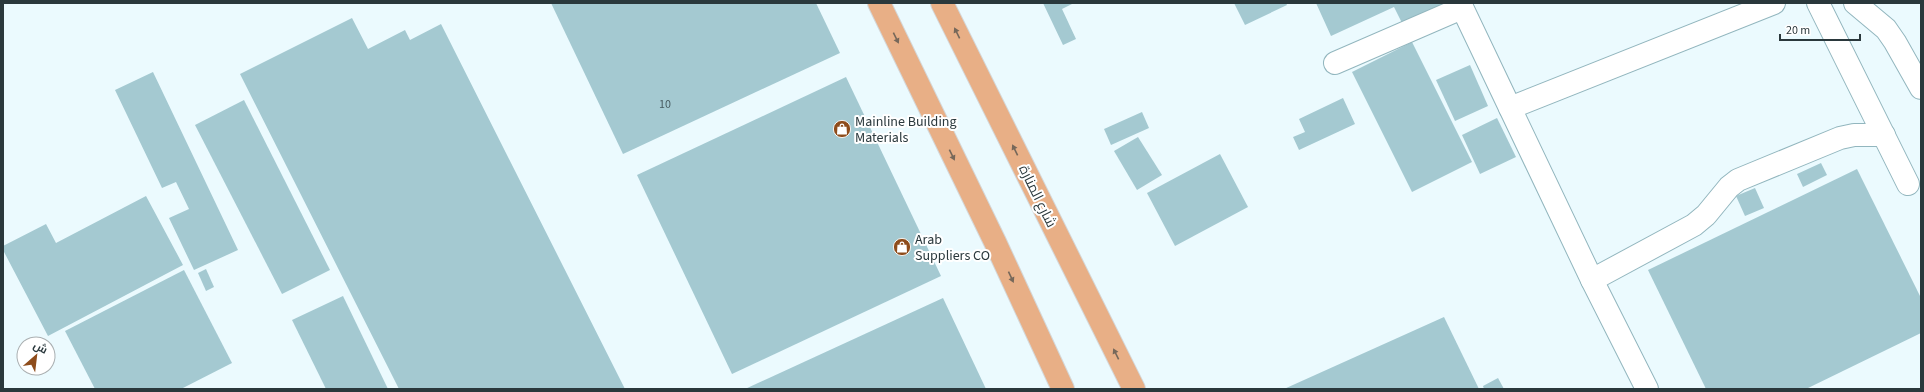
<svg xmlns="http://www.w3.org/2000/svg" width="1924" height="392" font-family="'Source Sans 3',Cairo,sans-serif">
<rect width="100%" height="100%" fill="#ebfafe"/>
<g fill="#a4c9d1">
<path d="M551,3H816L840,53L623,154Z"/>
<path d="M1043,3H1074L1062,9L1076,39L1063,45Z"/>
<path d="M1234,3H1286L1287,5L1245,25Z"/>
<path d="M1316,3H1445L1447,7L1404,27L1394,7L1331,36Z"/>
<path d="M352,18L368,49L405,30L410,40L441,24L625,389H399L240,74Z"/>
<path d="M1412,42L1472,162L1412,192L1352,72Z"/>
<path d="M1470,65L1488,106L1455,121L1436,80Z"/>
<path d="M153,72L238,250L194,270L169,218L189,209L176,182L162,188L115,90Z"/>
<path d="M846,77L941,276L732,374L637,175Z"/>
<path d="M1343,98L1355,124L1299,150L1293,137L1305,132L1299,119Z"/>
<path d="M244,100L330,270L282,294L195,125Z"/>
<path d="M1142,112L1149,128L1111,145L1104,129Z"/>
<path d="M1497,118L1516,157L1480,174L1462,135Z"/>
<path d="M1138,137L1162,175L1137,190L1114,151Z"/>
<path d="M1220,154L1248,207L1175,246L1147,193Z"/>
<path d="M1821,163L1827,175L1803,187L1797,174Z"/>
<path d="M1857,169L1921,298V333L1806,389H1706L1648,270Z"/>
<path d="M1755,188L1764,208L1745,216L1736,196Z"/>
<path d="M146,196L183,265L48,336L3,250V246L46,224L56,243Z"/>
<path d="M206,269L214,287L206,291L198,273Z"/>
<path d="M184,270L232,363L181,389H95L65,331Z"/>
<path d="M343,296L388,389H326L292,320Z"/>
<path d="M943,298L986,389H745Z"/>
<path d="M1444,317L1479,389H1284Z"/>
<path d="M1498,378L1504,389H1484L1483,386Z"/>
</g>
<g fill="none" stroke-linecap="round" stroke-linejoin="round">
<defs>
<g id="minor">
<path d="M1460,3L1592,280L1647,389"/>
<path d="M1818,3L1908,184"/>
<path d="M1855,3L1886,29L1895,42L1921,88"/>
<path d="M1335,63L1462,8"/>
<path d="M1510,108L1774,3"/>
<path d="M1592,280L1694,225L1706,215L1729,187L1738,180L1840,138L1854,135H1884"/>
</g>
<g id="major">
<path d="M879,3L995,242L1063,389"/>
<path d="M942,3L1134,389"/>
</g>
</defs>
<use href="#minor" stroke="#92b6be" stroke-width="24"/>
<use href="#major" stroke="#d4d7d8" stroke-width="24"/>
<use href="#minor" stroke="#fff" stroke-width="22"/>
<use href="#major" stroke="#e8af86" stroke-width="22"/>
</g>
<defs><path id="oneway-solid" d="M-6-.8H1V-3.2L6.5 0L1 3.2V.8H-6Z"/></defs>
<g fill="#76685a">
<use href="#oneway-solid" transform="translate(957 33) rotate(-116)"/>
<use href="#oneway-solid" transform="translate(896 38) rotate(64)"/>
<use href="#oneway-solid" transform="translate(1015 150) rotate(-116)"/>
<use href="#oneway-solid" transform="translate(952 155) rotate(64)"/>
<use href="#oneway-solid" transform="translate(1011 277) rotate(65)"/>
<use href="#oneway-solid" transform="translate(1116 354) rotate(-116)"/>
</g>
<defs>
<symbol id="shop-disc" viewBox="-11 -11 22 22"><circle r="9.5" fill="#8e4c1b" stroke="#fff"/><path d="M-5-2.5h2.3a2.7 3.5 0 0 1 5.4 0H5L5.5 6h-11ZM-1.5-2.5h3a1.5 2.3 0 0 0-3 0Z" fill="#fff"/></symbol>
</defs>
<g fill-rule="evenodd">
<use href="#shop-disc" x="832" y="119" width="20" height="20"/>
<use href="#shop-disc" x="892" y="237" width="20" height="20"/>
</g>
<g text-anchor="middle" stroke-width="4" stroke-linejoin="round" paint-order="stroke">
<g font-size="12" fill="#485c61">
<text x="665" y="108">10</text>
</g>
<g font-size="14" fill="#2a383c" stroke="#fff" text-anchor="start">
<text x="855" y="126">Mainline Building<tspan x="855" dy="16">Materials</tspan></text>
<text x="915" y="244">Arab<tspan x="915" dy="16">Suppliers CO</tspan></text>
</g>
<g font-size="14" fill="#2a383c" stroke="#fff">
<text transform="translate(1038 196) rotate(64)" y="5">شارع المنارة</text>
</g>
</g>
<rect width="1924" height="392" fill="none" stroke="#2a383c" stroke-width="8"/>
<g transform="translate(36 356) rotate(28)"><circle r="19" fill="#ffffff" stroke="#aaafb1"/>
<path d="M0-3L7 15L0 10L-7 15Z" fill="#8e4c1b"/>
<text y="-6" font-size="11" font-weight="bold" text-anchor="middle" fill="#2a383c">ش</text>
</g>
<path d="M1780 34v6h80v-6" fill="none" stroke="#2a383c" stroke-width="2"/>
<text x="1786" y="34" font-size="12" fill="#2a383c" stroke="#ffffff" stroke-width="3" paint-order="stroke">20 m</text>
</svg>
